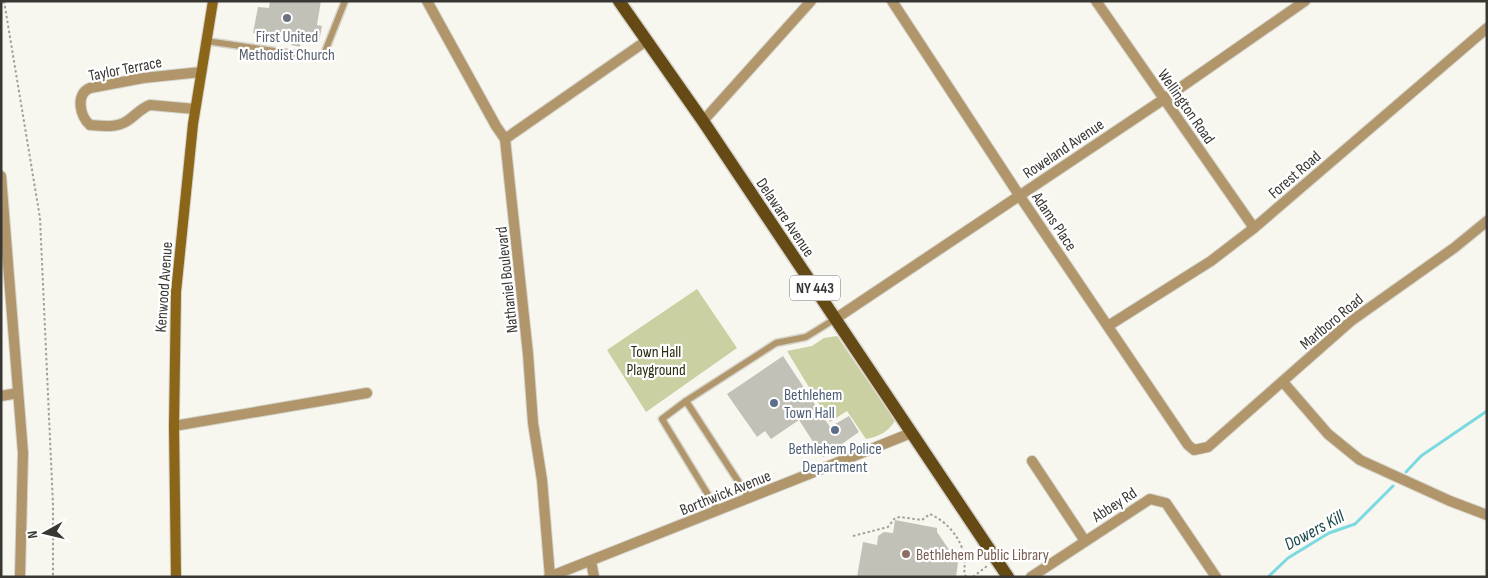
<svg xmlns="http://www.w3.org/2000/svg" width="1488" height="578" font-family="'Sofia Sans Condensed',sans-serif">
<rect width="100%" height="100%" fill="#f8f7ef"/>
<g fill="#cbd0a2">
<path d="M697,289L737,348L646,412L607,350Z"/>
<path d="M837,336L895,421C888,432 878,437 866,439L847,411L830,422L787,351L812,346L824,338Z"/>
</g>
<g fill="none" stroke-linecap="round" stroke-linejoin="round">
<g stroke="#7bdae0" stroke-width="3">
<path d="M1406,472L1421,456L1487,411"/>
<path d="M1268,577L1288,558L1329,533L1355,524L1393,486"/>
</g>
</g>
<g fill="#c2c1b8">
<path d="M270,1H321L317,25L322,26L319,42L314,41V43L300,41V47L291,45L292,39L253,33L258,7L269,8Z"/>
<path d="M783,356L830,427L849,416L859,432L839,446L841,450L823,457L799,420L771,439L765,431L757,437L727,394Z"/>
<path d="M895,520L937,528V532L958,563L956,577H857L863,542L877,545L878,536L884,532L893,533Z"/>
</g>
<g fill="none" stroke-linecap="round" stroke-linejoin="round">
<defs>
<g id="service">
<path d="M206,41L302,55L319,56L324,54L345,1"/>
<path d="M686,401L749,498"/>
<path d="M718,511L662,419L686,401L776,343L806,337L835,319"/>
</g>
<g id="minor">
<path d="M427,1L496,126L505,139L528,354L533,423L542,480L550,577"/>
<path d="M892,1L1019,195L1188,445L1194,450L1208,447L1351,321L1454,248L1487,221"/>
<path d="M1096,1L1254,228"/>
<path d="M195,109L150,105C141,108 135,116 127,121C117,128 102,126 90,125C80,117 75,94 90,88L143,78L201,72"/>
<path d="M703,121L811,1"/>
<path d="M505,139L646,41"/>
<path d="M1,176L23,453L20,577"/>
<path d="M835,319L1164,99L1305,1"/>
<path d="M1108,326L1211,261L1254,228L1487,28"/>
<path d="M1283,382L1328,434L1360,460L1450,501L1487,515"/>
<path d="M1,396L18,393"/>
<path d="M174,426L367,393"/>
<path d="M1032,461L1085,541"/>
<path d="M591,561L594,577"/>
<path d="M549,577L809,474L911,433"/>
<path d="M1031,577L1150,499L1166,503L1216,577"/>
</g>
<path id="secondary" d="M176,577L174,426L176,292L193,124L213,1"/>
<path id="primary" d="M619,1L703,121L1008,577"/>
</defs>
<use href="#service" stroke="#d5d4cd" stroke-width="9"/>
<use href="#minor" stroke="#d5d4cd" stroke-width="12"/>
<use href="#secondary" stroke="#d5d4cd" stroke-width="12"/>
<use href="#primary" stroke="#d5d4cd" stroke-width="15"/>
<g stroke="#a09f99" stroke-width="2" stroke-dasharray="2.5 2.5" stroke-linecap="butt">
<path d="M4,1L40,218L53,505V577"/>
<path d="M853,536L888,527L895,518L900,517L922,520L930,514C948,522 963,540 965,561C965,567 963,571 966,577"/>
<path d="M973,577L987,566"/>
</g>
<use href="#service" stroke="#b0966a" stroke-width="6"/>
<use href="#minor" stroke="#b0966a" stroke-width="10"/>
<use href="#secondary" stroke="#8c6618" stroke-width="10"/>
<use href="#primary" stroke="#654a15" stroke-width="12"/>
</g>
<circle fill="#6b7280" stroke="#fff" stroke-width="2" cx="287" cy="18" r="5"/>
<g fill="#5c6f8a" stroke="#fff" stroke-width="2">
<circle cx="774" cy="403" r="5"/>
<circle cx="835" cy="430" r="5"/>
</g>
<circle fill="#8d6e63" stroke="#fff" stroke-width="2" cx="906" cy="554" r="5"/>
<g text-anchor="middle" stroke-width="4.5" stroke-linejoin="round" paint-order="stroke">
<rect fill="#fff" stroke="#747371" stroke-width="1" x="790" y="275.5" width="50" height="25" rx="4"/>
<g font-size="15" font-weight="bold" fill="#383734">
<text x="815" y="293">NY 443</text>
</g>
<g font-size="16" fill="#5b616d" stroke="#fff">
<text x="287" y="42">First United<tspan x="287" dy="18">Methodist Church</tspan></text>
</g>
<g font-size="16" fill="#383734" stroke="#fff">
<text transform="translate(125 68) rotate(-11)" y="6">Taylor Terrace</text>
<text transform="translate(1187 106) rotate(55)" y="6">Wellington Road</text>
<text transform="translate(1063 148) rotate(-34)" y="6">Roweland Avenue</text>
<text transform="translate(1294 174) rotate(-41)" y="6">Forest Road</text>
<text transform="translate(786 217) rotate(56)" y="6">Delaware Avenue</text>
<text transform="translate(1055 221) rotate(56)" y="6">Adams Place</text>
<text transform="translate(506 280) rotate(-96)" y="6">Nathaniel Boulevard</text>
<text transform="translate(163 287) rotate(-86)" y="6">Kenwood Avenue</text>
<text transform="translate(1331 321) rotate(-40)" y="6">Marlboro Road</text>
<text transform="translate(725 492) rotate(-22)" y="6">Borthwick Avenue</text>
<text transform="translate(1114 504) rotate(-33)" y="6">Abbey Rd</text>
</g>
<g font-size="16" fill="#2a2c0e" stroke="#fff">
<text x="656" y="357">Town Hall<tspan x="656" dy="18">Playground</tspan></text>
</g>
<g font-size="16" fill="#4e5e75" stroke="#fff" text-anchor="start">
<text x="784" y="400">Bethlehem<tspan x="784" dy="18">Town Hall</tspan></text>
<text x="835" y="454" text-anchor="middle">Bethlehem Police<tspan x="835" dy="18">Department</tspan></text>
</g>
<g font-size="16" fill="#785e54" stroke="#fff" text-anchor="start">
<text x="916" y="560">Bethlehem Public Library</text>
</g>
<g font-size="18" font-style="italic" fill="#1c484b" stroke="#fff">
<text transform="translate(1314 530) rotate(-28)" y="6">Dowers Kill</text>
</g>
</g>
<rect width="1488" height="578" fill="none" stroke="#383734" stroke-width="5"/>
<g transform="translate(45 533) rotate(262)" stroke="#ffffff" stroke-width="4" paint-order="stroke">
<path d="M0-4L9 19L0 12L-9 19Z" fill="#383734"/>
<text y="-8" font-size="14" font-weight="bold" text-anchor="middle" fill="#383734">N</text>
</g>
</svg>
